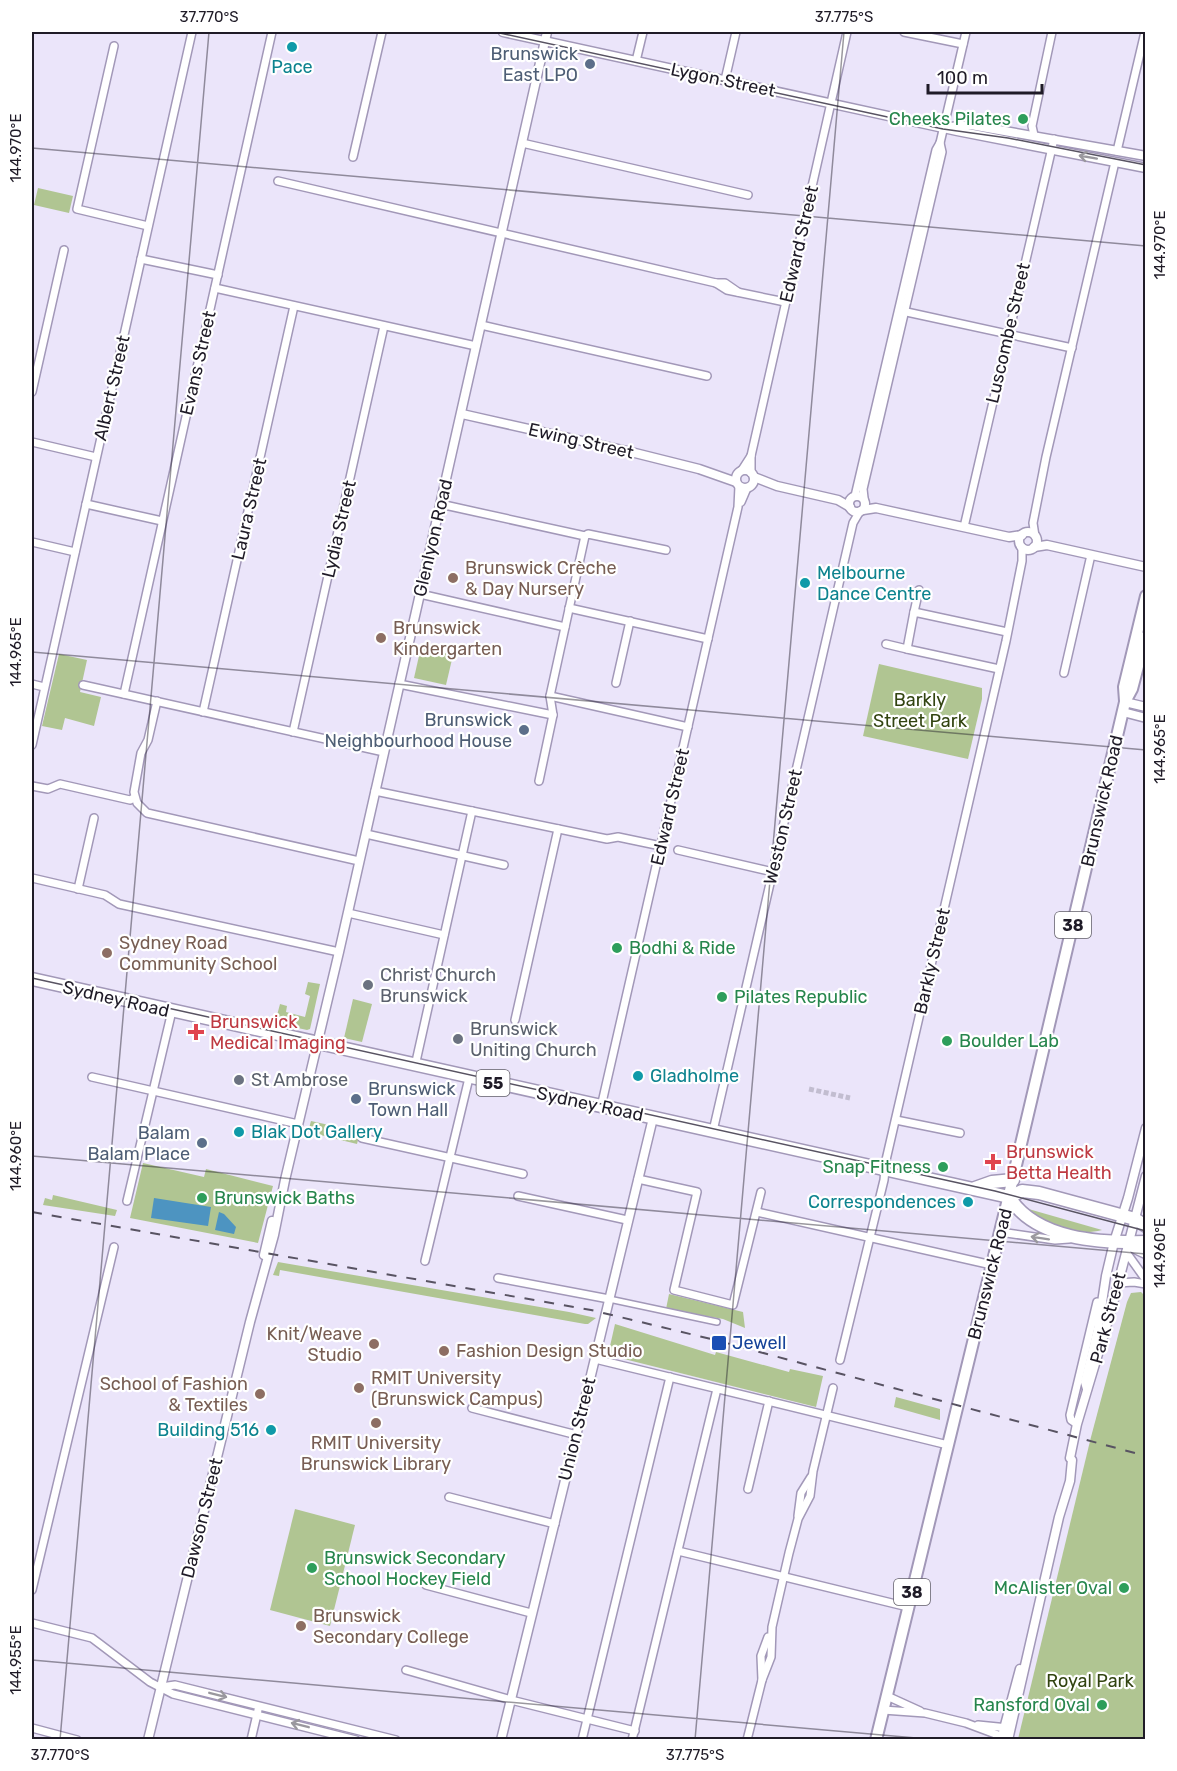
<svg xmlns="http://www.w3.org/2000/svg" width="1177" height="1771" font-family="Rubik,sans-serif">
<rect width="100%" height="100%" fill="#ebe5fa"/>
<g fill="#b0c592">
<path d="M38,188L73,196L69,213L34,205Z"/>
<path d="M421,647L453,655L446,685L414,678Z"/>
<path d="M59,654L87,660L80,692L101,697L94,726L65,718L62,730L42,726Z"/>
<path d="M879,664L982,688V699L968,759L863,736Z"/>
<path d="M308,982L320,984L310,1029L307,1030L275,1023L280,1004L287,1006L286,1012L305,1017L310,996L305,994Z"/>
<path d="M353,999L372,1004L362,1042L344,1038Z"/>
<path d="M311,1121L360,1132L357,1144L308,1132Z"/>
<path d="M143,1163L204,1177L206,1169L273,1186L258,1243L130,1218Z"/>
<path d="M53,1195L117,1210L115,1216L43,1205L45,1198L52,1200Z"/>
<path d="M1025,1208L1102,1230C1075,1237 1047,1225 1025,1208Z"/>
<path d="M278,1262L569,1312L596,1318L588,1324H585L280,1270L279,1276L273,1275Z"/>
<path d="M1141,1292L1146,1297L1145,1739H1018L1091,1437L1127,1302L1131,1293Z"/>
<path d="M669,1294L743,1312L745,1328L723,1319L666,1309Z"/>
<path d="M615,1324L715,1355L716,1352L789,1372L790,1369L823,1376L816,1407L608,1355Z"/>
<path d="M896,1397L940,1409V1420L894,1407Z"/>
<path d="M295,1509L355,1525L330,1626L270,1610Z"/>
</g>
<g fill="#4d94c1">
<path d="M154,1198L211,1207L208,1226L151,1218Z"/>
<path d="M219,1212L224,1214L236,1227L234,1234L215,1230Z"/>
</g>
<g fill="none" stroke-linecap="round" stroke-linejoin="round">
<path stroke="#c2bdd0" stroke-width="5" stroke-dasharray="5 2.5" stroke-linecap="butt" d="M809,1089L850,1098"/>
<defs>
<path id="pedestrian" d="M609,1299L717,1322"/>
<g id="minor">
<path d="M904,32L963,44"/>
<path d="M114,46L77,209L148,226"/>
<path d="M636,61L643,32"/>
<path d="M725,80L736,32"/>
<path d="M1034,135L1032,126L1052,32"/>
<path d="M522,143L748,195"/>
<path d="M1117,151L1145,32"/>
<path d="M353,157L382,32"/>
<path d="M278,181L716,283H725L738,292"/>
<path d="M141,259L218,275"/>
<path d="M716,283L727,290L785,302"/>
<path d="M215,288L476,346"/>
<path d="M902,311L1072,348"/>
<path d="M481,325L707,376"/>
<path d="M32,392L64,250"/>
<path d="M32,442L96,457"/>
<path d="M742,470L751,456"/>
<path d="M751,473V456L847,32"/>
<path d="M855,496L936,150L940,143L966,32"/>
<path d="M864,498L863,489L942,152L940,143"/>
<path d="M741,502L747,488"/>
<path d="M86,504L162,521"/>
<path d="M440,504L585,536L588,534L666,550"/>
<path d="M964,527L1054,139"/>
<path d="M1035,536L1033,523L1046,457L1115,162"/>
<path d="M32,542L75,552"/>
<path d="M420,594L565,627"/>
<path d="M569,608L708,639"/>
<path d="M914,612L919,590"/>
<path d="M886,644L907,649"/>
<path d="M999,669L907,649L914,612L1007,632"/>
<path d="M1064,673L1091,555"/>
<path d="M616,683L630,621"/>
<path d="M32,684L44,687"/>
<path d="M399,684L553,715"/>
<path d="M83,685L384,752"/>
<path d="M124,694L272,32"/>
<path d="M550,696L688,727"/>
<path d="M157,701L148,740L141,753L134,792L137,803L147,813L359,861"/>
<path d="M203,712L294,306"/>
<path d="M293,732L384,326"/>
<path d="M32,745L192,32"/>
<path d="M539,781L553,715L550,696L585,536"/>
<path d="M32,786L48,789L60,784L130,800L134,798"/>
<path d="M375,791L607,839L618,837L661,846"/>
<path d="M366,834L504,865"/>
<path d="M678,850L773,872"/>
<path d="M32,878L105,895L119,904L339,952"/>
<path d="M78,889L94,818"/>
<path d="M348,913L444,935"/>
<path d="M515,1020L558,829"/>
<path d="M415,1066L472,811"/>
<path d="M92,1077L298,1124"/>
<path d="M601,1107L738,507L739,486"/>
<path d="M896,1120L960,1133"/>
<path d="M713,1131L853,523L860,511"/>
<path d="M362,1138L523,1174"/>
<path d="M638,1179L697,1192L674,1290L733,1305L761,1192"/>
<path d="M518,1196L627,1220"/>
<path d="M127,1201L172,1011"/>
<path d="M757,1212L992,1265"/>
<path d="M1000,1232L1055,1240L1069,1239"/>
<path d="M1126,1252L1146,1280"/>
<path d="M425,1261L469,1078"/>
<path d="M498,1278L609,1299"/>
<path d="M1118,1283L1134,1282L1146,1284"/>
<path d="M595,1359L948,1445"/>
<path d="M840,1360L884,1180L886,1160L1006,641L1022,561V547"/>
<path d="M472,1408L577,1435"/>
<path d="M1077,1424L1071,1420L1070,1415L1097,1302L1102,1303"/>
<path d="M748,1489L769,1401"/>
<path d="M449,1497L555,1524"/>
<path d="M798,1516L801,1493L811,1477"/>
<path d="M678,1551L908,1607"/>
<path d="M426,1585L531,1613"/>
<path d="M32,1590L114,1247"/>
<path d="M32,1623L92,1638L150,1682L173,1694L356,1740"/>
<path d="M406,1670L511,1700L635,1731"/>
<path d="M762,1680L771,1657L772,1627L789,1553L798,1519L810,1496L813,1471L833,1388"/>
<path d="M161,1687L175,1685L396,1740"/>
<path d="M887,1696L920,1711"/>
<path d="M883,1710L925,1713L966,1723L1006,1738"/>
<path d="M978,1725L1008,1728"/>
<path d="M32,1728L77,1740"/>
<path d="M251,1740L258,1710"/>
<path d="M582,1740L670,1377"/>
<path d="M632,1740L717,1389"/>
<path d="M747,1740L762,1680L761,1656L768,1637"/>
</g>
<g id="tertiary">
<path d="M503,32L957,131L1146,168"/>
<path d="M950,127L971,125L1146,156"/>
<path d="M462,414L627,451L699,469L736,482"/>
<circle cx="745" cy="479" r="9"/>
<path d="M754,477L777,486L838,500L850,507"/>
<circle cx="857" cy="504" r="8"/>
<path d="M863,510L876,508L1009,537L1022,535"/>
<circle cx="1028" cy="541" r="9"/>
<path d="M1034,547L1047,545L1146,567"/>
<path d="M1125,702L1146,707"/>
<path d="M1123,712L1146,718"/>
<path d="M264,1255L272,1221"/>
<path d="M1087,1389L1085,1382L1098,1329L1106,1276L1114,1242L1128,1198L1146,1128"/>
<path d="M148,1740L250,1322L274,1235L285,1180L339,952L547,32"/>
<path d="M501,1740C552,1532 604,1326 653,1118"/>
<path d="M1001,1740L1020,1669"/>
<path d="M1008,1740L1059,1517L1070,1481L1072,1460L1070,1458L1077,1424L1112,1307L1146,1176"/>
</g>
<g id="primary">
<path d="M1125,701L1124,687L1146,596"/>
<path d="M876,1740L1009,1195L1125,702L1132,689L1146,636"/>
</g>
<g id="trunk">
<path d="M32,979L1009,1197"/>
<path d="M975,1188L992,1182L1013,1180"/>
<path d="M1009,1197C1036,1240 1100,1243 1146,1242"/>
<path d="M1009,1197L1022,1191L1039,1193L1135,1219L1146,1226"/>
<path d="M1129,1244L1146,1252"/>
</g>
</defs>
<use href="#pedestrian" stroke="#a298b8" stroke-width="8"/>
<use href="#minor" stroke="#a298b8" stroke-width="10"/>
<use href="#tertiary" stroke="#a298b8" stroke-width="11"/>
<use href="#primary" stroke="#a298b8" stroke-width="14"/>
<use href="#trunk" stroke="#a298b8" stroke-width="15"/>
<use href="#pedestrian" stroke="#fff" stroke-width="5"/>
<use href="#minor" stroke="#fff" stroke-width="7"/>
<use href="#tertiary" stroke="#fff" stroke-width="8"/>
<use href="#primary" stroke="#fff" stroke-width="10"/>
<use href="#trunk" stroke="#fff" stroke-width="12"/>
<g stroke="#585362" stroke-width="1.5">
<path d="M495,32L943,129L1008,138L1146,165"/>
<path d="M32,978L995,1191L1146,1231"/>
</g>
<path stroke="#585362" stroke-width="2" stroke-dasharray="10 10" stroke-linecap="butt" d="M32,1212L591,1310L715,1340L1146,1456"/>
</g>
<defs><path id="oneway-shaft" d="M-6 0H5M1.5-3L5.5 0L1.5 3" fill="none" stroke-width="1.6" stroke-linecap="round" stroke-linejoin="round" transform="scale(1.5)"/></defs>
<g stroke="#9a989e">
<use href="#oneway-shaft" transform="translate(1088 157) rotate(-170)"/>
<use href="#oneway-shaft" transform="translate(1040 1238) rotate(-171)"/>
<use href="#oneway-shaft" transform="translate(218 1695) rotate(14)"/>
<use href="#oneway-shaft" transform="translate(300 1725) rotate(-166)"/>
</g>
<path fill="none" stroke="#1f1b27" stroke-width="1.5" stroke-opacity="0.45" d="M32,148L1146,246M32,652L1146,750M32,1156L1146,1254M32,1660L939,1740M60,1740L209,32M695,1740L844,32"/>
<g fill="#0f9aa8" stroke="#fff" stroke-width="2">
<circle cx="292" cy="47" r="6"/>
<circle cx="805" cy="583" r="6"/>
<circle cx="638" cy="1076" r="6"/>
<circle cx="239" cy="1132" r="6"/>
<circle cx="968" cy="1202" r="6"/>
<circle cx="271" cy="1430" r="6"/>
</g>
<g fill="#5c6f8a" stroke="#fff" stroke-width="2">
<circle cx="590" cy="64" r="6"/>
<circle cx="524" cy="730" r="6"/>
<circle cx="356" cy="1099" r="6"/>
<circle cx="202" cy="1143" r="6"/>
</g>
<g fill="#2e9e5b" stroke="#fff" stroke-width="2">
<circle cx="1023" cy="119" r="6"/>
<circle cx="617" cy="948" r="6"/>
<circle cx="722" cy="997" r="6"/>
<circle cx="947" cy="1041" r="6"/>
<circle cx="943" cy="1167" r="6"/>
<circle cx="202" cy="1198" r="6"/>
<circle cx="312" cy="1568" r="6"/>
<circle cx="1124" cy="1588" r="6"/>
<circle cx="1102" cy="1705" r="6"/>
</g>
<g fill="#8d6e63" stroke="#fff" stroke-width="2">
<circle cx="453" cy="578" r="6"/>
<circle cx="381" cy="638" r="6"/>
<circle cx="107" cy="953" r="6"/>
<circle cx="374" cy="1344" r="6"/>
<circle cx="444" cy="1351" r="6"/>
<circle cx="359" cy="1388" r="6"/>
<circle cx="260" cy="1394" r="6"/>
<circle cx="376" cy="1423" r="6"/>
<circle cx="301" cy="1626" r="6"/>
</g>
<g fill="#6b7280" stroke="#fff" stroke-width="2">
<circle cx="368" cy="985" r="6"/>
<circle cx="458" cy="1039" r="6"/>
<circle cx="239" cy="1080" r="6"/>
</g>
<g fill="#e0444e" stroke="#fff" stroke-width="2">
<path d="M193 1023h6v6h6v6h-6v6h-6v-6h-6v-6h6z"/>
<path d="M990 1153h6v6h6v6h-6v6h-6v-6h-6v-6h6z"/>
</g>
<rect fill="#1a4fb4" stroke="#fff" stroke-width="2" x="711" y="1335" width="16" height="16" rx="3"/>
<g text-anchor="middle" stroke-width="4.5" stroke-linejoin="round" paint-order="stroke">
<g fill="#fff" stroke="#625f68" stroke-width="1.5">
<rect x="1055" y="912" width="36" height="26" rx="4.5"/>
<rect x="476.5" y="1070" width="33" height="26" rx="4.5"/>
<rect x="894" y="1579" width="36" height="26" rx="4.5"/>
</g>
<g font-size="16" font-weight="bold" fill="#1f1b27">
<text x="1073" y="931">38</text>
<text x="493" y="1089">55</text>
<text x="912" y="1598">38</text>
</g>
<g font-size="18" fill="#4e5e75" stroke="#fff" text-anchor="end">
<text x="578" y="60">Brunswick<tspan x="578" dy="21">East LPO</tspan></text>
<text x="512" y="726">Brunswick<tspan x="512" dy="21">Neighbourhood House</tspan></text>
<text x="368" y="1095" text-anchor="start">Brunswick<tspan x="368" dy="21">Town Hall</tspan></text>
<text x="190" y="1139">Balam<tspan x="190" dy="21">Balam Place</tspan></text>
</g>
<g font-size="18" fill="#0d838f" stroke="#fff" text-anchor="start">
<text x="292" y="73" text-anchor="middle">Pace</text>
<text x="817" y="579">Melbourne<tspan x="817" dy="21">Dance Centre</tspan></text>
<text x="650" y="1082">Gladholme</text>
<text x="251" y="1138">Blak Dot Gallery</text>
<text x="956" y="1208" text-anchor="end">Correspondences</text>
<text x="259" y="1436" text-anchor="end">Building 516</text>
</g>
<g font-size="18" fill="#1f1b27" stroke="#fff">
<text transform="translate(723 80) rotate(12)" y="6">Lygon Street</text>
<text transform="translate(799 244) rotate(-77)" y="6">Edward Street</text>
<text transform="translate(1008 333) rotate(-77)" y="6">Luscombe Street</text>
<text transform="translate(198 363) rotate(-77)" y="6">Evans Street</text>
<text transform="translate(112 388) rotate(-77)" y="6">Albert Street</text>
<text transform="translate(581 441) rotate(13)" y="6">Ewing Street</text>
<text transform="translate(249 509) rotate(-77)" y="6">Laura Street</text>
<text transform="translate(339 529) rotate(-77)" y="6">Lydia Street</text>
<text transform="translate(433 538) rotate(-77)" y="6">Glenlyon Road</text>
<text transform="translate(1102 801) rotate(-77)" y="6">Brunswick Road</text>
<text transform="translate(670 807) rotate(-77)" y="6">Edward Street</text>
<text transform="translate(783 827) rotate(-77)" y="6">Weston Street</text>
<text transform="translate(932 961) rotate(-77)" y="6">Barkly Street</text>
<text transform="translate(116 999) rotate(13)" y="6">Sydney Road</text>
<text transform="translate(590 1104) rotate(12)" y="6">Sydney Road</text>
<text transform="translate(990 1274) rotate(-76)" y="6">Brunswick Road</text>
<text transform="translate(1108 1318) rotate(-75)" y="6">Park Street</text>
<text transform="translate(577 1429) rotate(-76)" y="6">Union Street</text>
<text transform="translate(202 1518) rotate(-76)" y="6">Dawson Street</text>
</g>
<g font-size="18" fill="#27864d" stroke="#fff" text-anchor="start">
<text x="1011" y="125" text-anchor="end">Cheeks Pilates</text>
<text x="629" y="954">Bodhi &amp; Ride</text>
<text x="734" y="1003">Pilates Republic</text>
<text x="959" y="1047">Boulder Lab</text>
<text x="931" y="1173" text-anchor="end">Snap Fitness</text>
<text x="214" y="1204">Brunswick Baths</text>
<text x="324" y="1564">Brunswick Secondary<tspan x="324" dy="21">School Hockey Field</tspan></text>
<text x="1112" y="1594" text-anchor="end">McAlister Oval</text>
<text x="1090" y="1711" text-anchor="end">Ransford Oval</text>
</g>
<g font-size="18" fill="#785e54" stroke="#fff" text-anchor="start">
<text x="465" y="574">Brunswick Crèche<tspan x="465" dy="21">&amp; Day Nursery</tspan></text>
<text x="393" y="634">Brunswick<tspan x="393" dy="21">Kindergarten</tspan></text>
<text x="119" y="949">Sydney Road<tspan x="119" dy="21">Community School</tspan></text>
<text x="362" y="1340" text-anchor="end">Knit/Weave<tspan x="362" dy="21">Studio</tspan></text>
<text x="456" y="1357">Fashion Design Studio</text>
<text x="371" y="1384">RMIT University<tspan x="371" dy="21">(Brunswick Campus)</tspan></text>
<text x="248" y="1390" text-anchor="end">School of Fashion<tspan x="248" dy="21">&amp; Textiles</tspan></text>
<text x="376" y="1449" text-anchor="middle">RMIT University<tspan x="376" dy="21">Brunswick Library</tspan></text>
<text x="313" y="1622">Brunswick<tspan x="313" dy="21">Secondary College</tspan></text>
</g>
<g font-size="18" fill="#324411" stroke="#fff">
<text x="920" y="706">Barkly<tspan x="920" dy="21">Street Park</tspan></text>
<text x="1090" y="1687">Royal Park</text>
</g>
<g font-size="18" fill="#5b616d" stroke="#fff" text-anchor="start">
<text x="380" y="981">Christ Church<tspan x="380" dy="21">Brunswick</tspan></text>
<text x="470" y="1035">Brunswick<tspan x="470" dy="21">Uniting Church</tspan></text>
<text x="251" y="1086">St Ambrose</text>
</g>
<g font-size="18" fill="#be3a42" stroke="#fff" text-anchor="start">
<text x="210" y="1028">Brunswick<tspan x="210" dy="21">Medical Imaging</tspan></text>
<text x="1006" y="1158">Brunswick<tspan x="1006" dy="21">Betta Health</tspan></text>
</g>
<g font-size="18" fill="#164399" stroke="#fff" text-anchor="start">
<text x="732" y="1349">Jewell</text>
</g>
</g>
<rect width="1177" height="1771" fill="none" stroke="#ffffff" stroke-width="66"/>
<path d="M928 84v9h114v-9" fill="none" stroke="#1f1b27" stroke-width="3"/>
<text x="937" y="84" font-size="18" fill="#1f1b27" stroke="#ffffff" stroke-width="4.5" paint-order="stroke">100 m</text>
<rect x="33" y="33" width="1111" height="1705" fill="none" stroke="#1f1b27" stroke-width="2"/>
<g font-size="15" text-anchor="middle" fill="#1f1b27">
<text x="209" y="22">37.770°S</text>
<text x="844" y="22">37.775°S</text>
<text transform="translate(16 148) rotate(-90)" y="5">144.970°E</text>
<text transform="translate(1160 245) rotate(-90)" y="5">144.970°E</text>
<text transform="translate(16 652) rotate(-90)" y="5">144.965°E</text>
<text transform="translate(1160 749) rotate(-90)" y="5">144.965°E</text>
<text transform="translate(16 1156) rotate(-90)" y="5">144.960°E</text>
<text transform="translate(1160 1253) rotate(-90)" y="5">144.960°E</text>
<text transform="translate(16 1660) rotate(-90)" y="5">144.955°E</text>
<text x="60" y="1760">37.770°S</text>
<text x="695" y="1760">37.775°S</text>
</g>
</svg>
